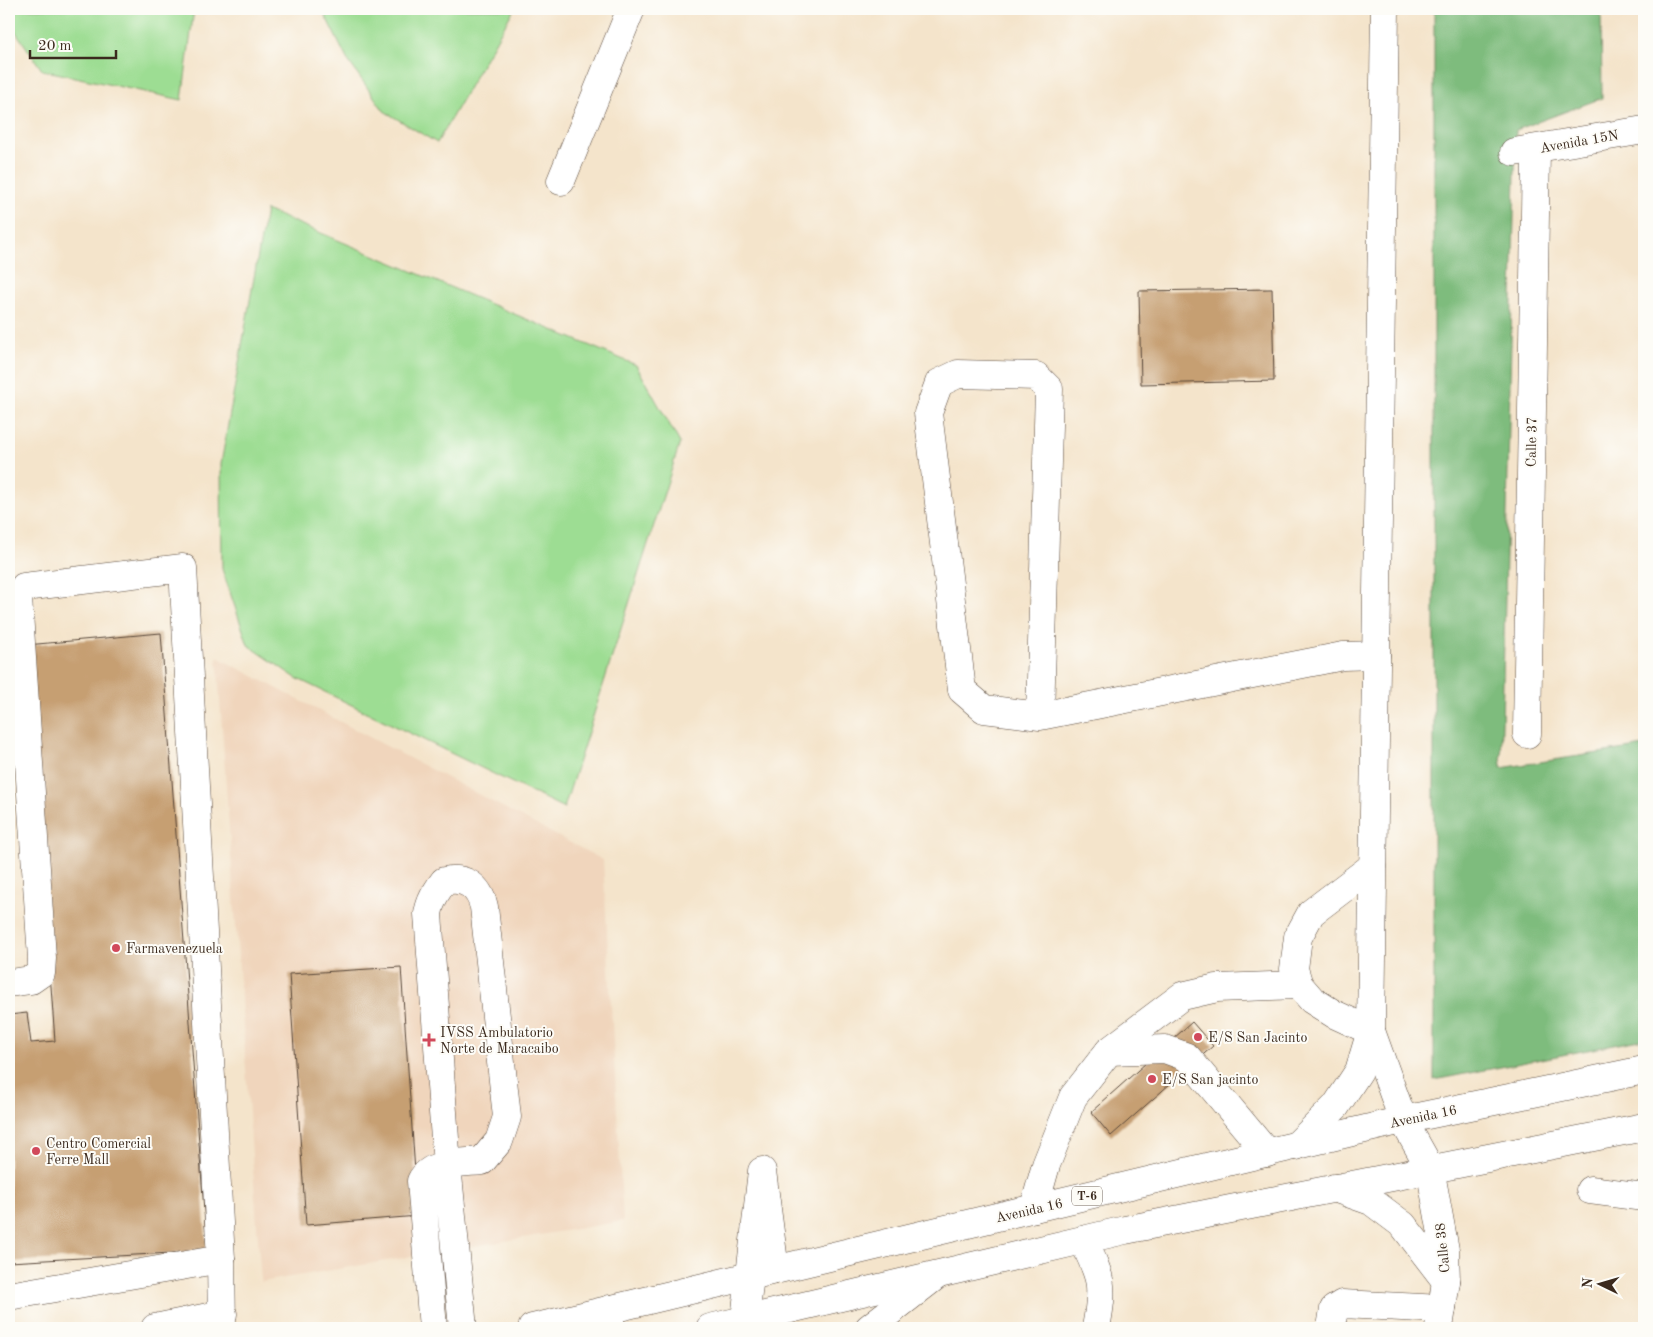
<svg xmlns="http://www.w3.org/2000/svg" width="1653" height="1337" font-family="'Old Standard TT',serif">
<rect width="100%" height="100%" fill="#fdfcf7"/>
<filter id="ink" filterUnits="userSpaceOnUse"><feTurbulence type="fractalNoise" baseFrequency=".02" numOctaves="2"/><feDisplacementMap in="SourceGraphic" scale="10" xChannelSelector="R" yChannelSelector="G"/><feConvolveMatrix kernelMatrix="1 2 1 2 8 2 1 2 1" color-interpolation-filters="sRGB"/></filter>
<filter id="wash" filterUnits="userSpaceOnUse"><feTurbulence type="fractalNoise" baseFrequency=".0096" numOctaves="4" result="noise"/><feDisplacementMap in="SourceGraphic" scale="20" xChannelSelector="R" yChannelSelector="G"/><feGaussianBlur stdDeviation="1.12" result="paint"/><feColorMatrix in="noise" values="0 0 0 0 0 0 0 0 0 0 0 0 0 0 0 0 0 1.4 0 .05"/><feComposite in="paint" operator="in"/></filter>
<g filter="url(#wash)">
<rect width="100%" height="100%" fill="#f4e4cb"/>
<path fill="#f0d5bc" d="M217,657L603,860L623,1221L261,1282Z"/>
<g fill="#9ddd93" stroke="#6c8458">
<path d="M9,9H194L182,100L42,70L9,22Z"/>
<path d="M322,9H514L437,143L384,111L347,59Z"/>
<path d="M266,210L636,365L680,443L564,808L296,678L248,645L222,569L221,464Z"/>
</g>
<path fill="#7ebc7d" stroke="#5c734e" d="M1434,9H1601L1602,98L1516,130L1501,768L1644,746V1039L1434,1080Z"/>
<g id="blocks">
<g fill="#c69f72">
<path d="M1272,289L1274,381L1141,384L1139,291Z"/>
<path d="M161,633L207,1251L9,1262V1015L27,1013L31,1043L55,1041L26,645Z"/>
<path d="M401,967L418,1216L306,1225L289,974Z"/>
<path d="M1192,1022L1213,1046L1111,1136L1091,1112Z"/>
</g>
</g>
</g>
<g filter="url(#ink)">
<use href="#blocks" fill-opacity="0" stroke="#574638" stroke-width="1"/>
<g fill="none" stroke-linecap="round" stroke-linejoin="round">
<defs>
<g id="minor">
<path d="M1385,9L1371,1031L1403,1120L1430,1168L1445,1250L1446,1281L1439,1328"/>
<path d="M1514,152L1644,130"/>
<path d="M561,181L631,9"/>
<path d="M1040,716L1049,389L1036,376L958,374L939,383L928,413L962,690L984,709L1040,716L1343,656L1376,655"/>
<path d="M1527,734L1536,149"/>
<path d="M9,983L31,980L41,973L42,958L18,598L24,587L183,568L221,1259L222,1328"/>
<path d="M1371,1031L1334,1014L1312,1000L1299,985L1294,969L1298,937L1311,913L1373,866"/>
<path d="M1109,1051L1165,1049L1187,1057L1267,1153"/>
<path d="M1590,1190L1644,1197"/>
<path d="M1034,1208L1046,1165L1073,1097L1109,1051L1182,996L1217,988L1299,985"/>
<path d="M1083,1240C1102,1279 1104,1285 1096,1328"/>
<path d="M9,1296L221,1259"/>
<path d="M610,1309V1328"/>
<path d="M155,1328L223,1314"/>
<path d="M433,1328L421,1181C431,1161 462,1163 482,1161L499,1141L507,1117L484,907C479,886 465,876 444,881C436,892 430,901 428,914L447,1165L463,1328"/>
<path d="M744,1328L762,1171L775,1270"/>
<path d="M869,1328L937,1275"/>
<path d="M1331,1328L1334,1309L1342,1304L1442,1309"/>
</g>
<g id="highway">
<path d="M1296,1146L1336,1106L1359,1071L1371,1031"/>
<path d="M1334,1188L1371,1201L1403,1225L1446,1281"/>
<path d="M532,1328L1403,1120L1644,1070"/>
<path d="M710,1328L1125,1230L1644,1127"/>
</g>
</defs>
<use href="#minor" stroke="#574638" stroke-width="29"/>
<use href="#highway" stroke="#574638" stroke-width="29"/>
<use href="#minor" stroke="#fff" stroke-width="28"/>
<use href="#highway" stroke="#fff" stroke-width="28"/>
</g>
</g>
<g fill="#d1495b" stroke="#fdfcf7" stroke-width="2">
<circle cx="116" cy="948" r="5"/>
<circle cx="1198" cy="1037" r="5"/>
<path d="M426.5 1032.5h5v5h5v5h-5v5h-5v-5h-5v-5h5z"/>
<circle cx="1152" cy="1079" r="5"/>
<circle cx="36" cy="1151" r="5"/>
</g>
<g text-anchor="middle" stroke-width="4" stroke-linejoin="round" paint-order="stroke">
<rect fill="#fdfcf7" stroke="#75695f" stroke-width="1" x="1072" y="1186.5" width="30" height="19" rx="4"/>
<g font-size="12" font-weight="bold" fill="#3b2a1e">
<text x="1087" y="1200">T-6</text>
</g>
<g font-size="14" fill="#3b2a1e" stroke="#fdfcf7">
<text transform="translate(1579 141) rotate(-10)" y="5">Avenida 15N</text>
<text transform="translate(1531 442) rotate(-89)" y="5">Calle 37</text>
<text transform="translate(1423 1116) rotate(-12)" y="5">Avenida 16</text>
<text transform="translate(1029 1210) rotate(-13)" y="5">Avenida 16</text>
<text transform="translate(1442 1248) rotate(-96)" y="5">Calle 38</text>
</g>
<g font-size="14" fill="#3b2a1e" stroke="#fdfcf7" text-anchor="start">
<text x="126" y="953">Farmavenezuela</text>
<text x="440" y="1037">IVSS Ambulatorio<tspan x="440" dy="16">Norte de Maracaibo</tspan></text>
<text x="1208" y="1042">E/S San Jacinto</text>
<text x="1162" y="1084">E/S San jacinto</text>
<text x="46" y="1148">Centro Comercial<tspan x="46" dy="16">Ferre Mall</tspan></text>
</g>
</g>
<rect width="1653" height="1337" fill="none" stroke="#fdfcf7" stroke-width="30"/>
<g transform="translate(1600 1284) rotate(275)" stroke="#fdfcf7" stroke-width="4" paint-order="stroke">
<path d="M0-4L9 19L0 12L-9 19Z" fill="#3b2a1e"/>
<text y="-8" font-size="14" font-weight="bold" text-anchor="middle" fill="#3b2a1e">N</text>
</g>
<path d="M30 50v8h86v-8" fill="none" stroke="#3b2a1e" stroke-width="2.5"/>
<text x="38" y="50" font-size="15" fill="#3b2a1e" stroke="#fdfcf7" stroke-width="4" paint-order="stroke">20 m</text>
</svg>
